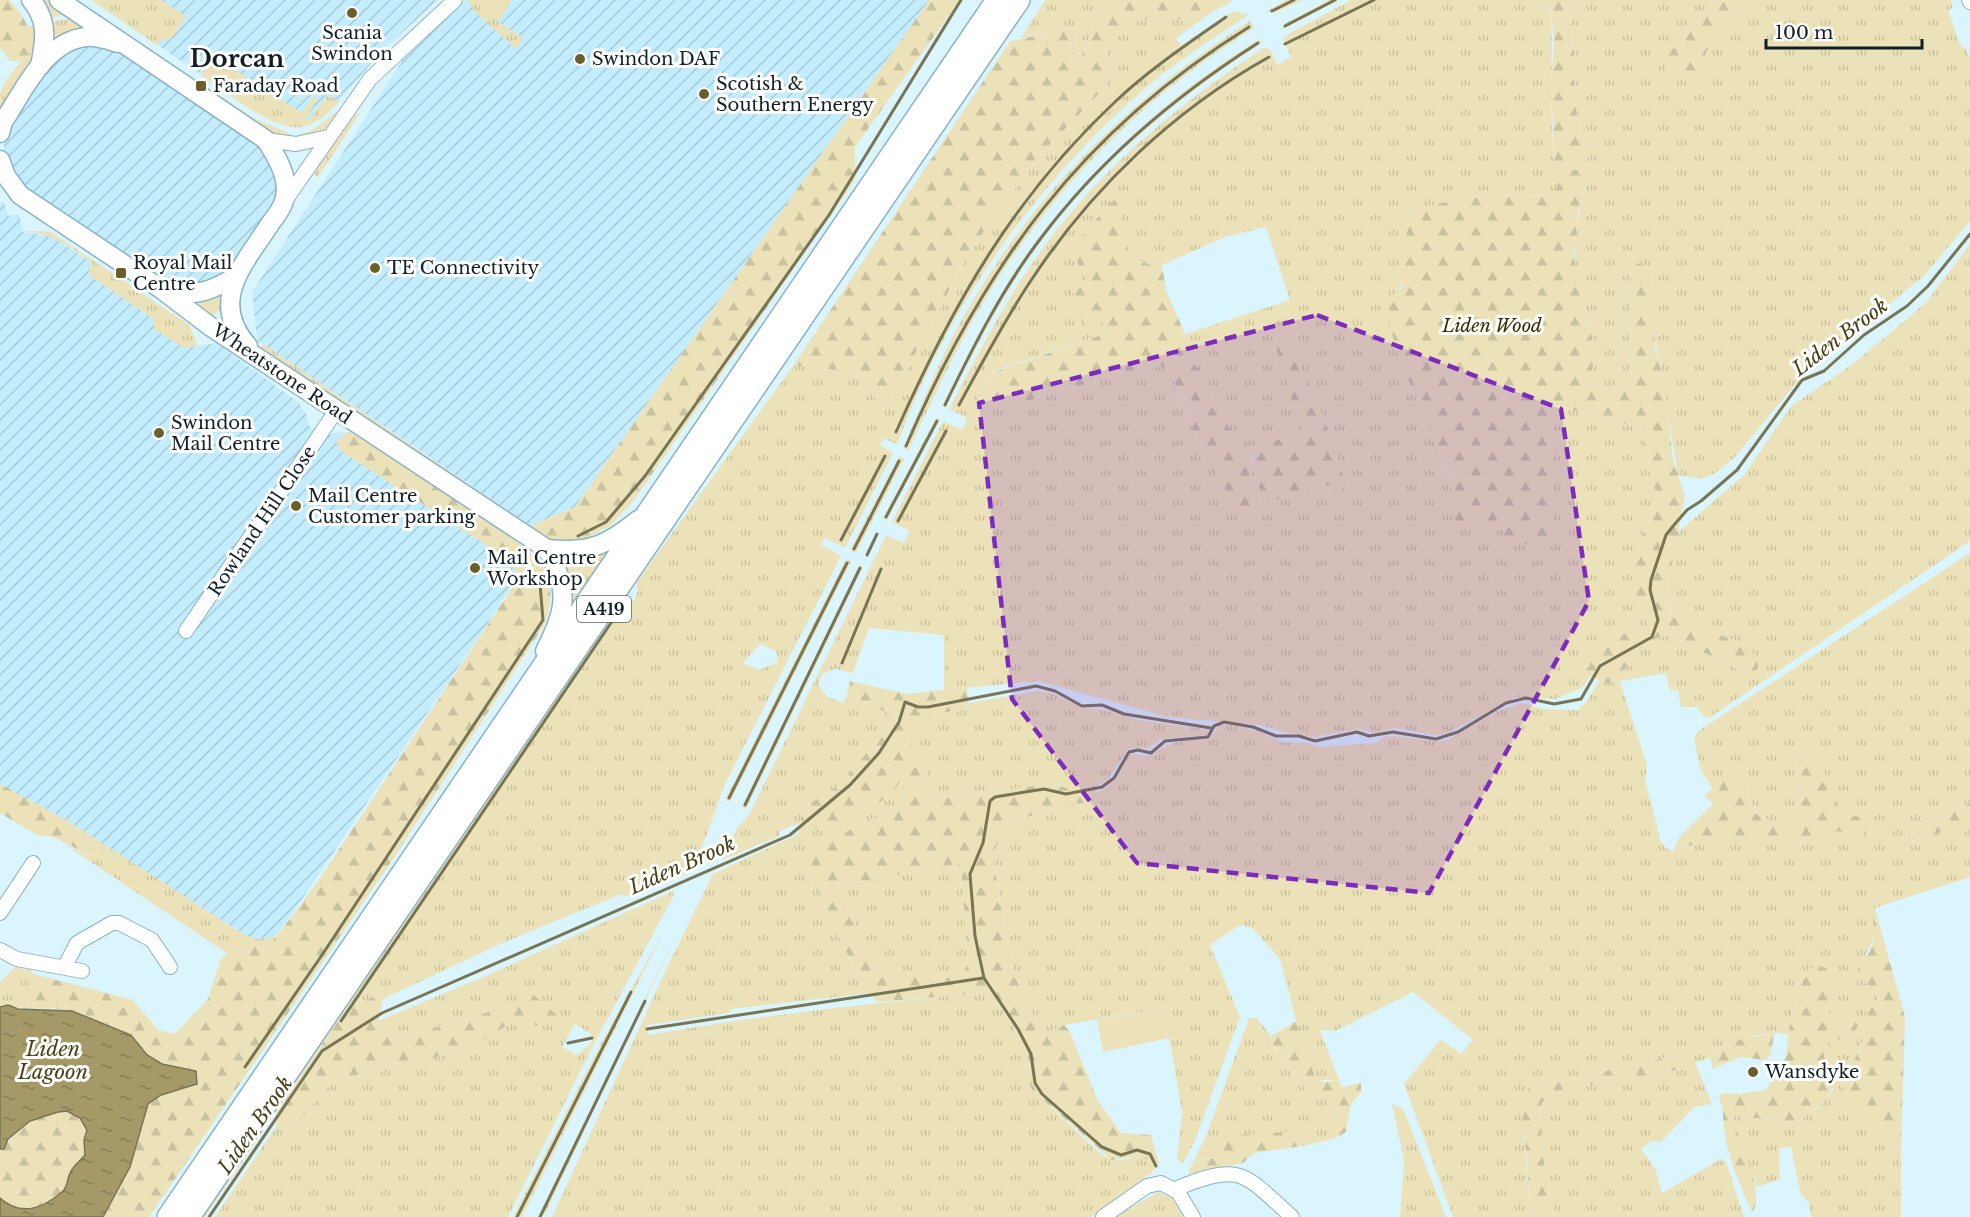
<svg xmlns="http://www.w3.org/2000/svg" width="1970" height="1217" font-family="'Libre Baskerville',serif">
<defs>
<pattern id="industrial-furrows" width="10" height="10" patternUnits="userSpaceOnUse" patternTransform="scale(1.5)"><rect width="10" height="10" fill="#c3ecfc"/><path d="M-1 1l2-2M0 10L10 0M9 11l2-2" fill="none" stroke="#a6cad8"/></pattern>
<pattern id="grass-tufts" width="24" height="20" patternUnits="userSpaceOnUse" patternTransform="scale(1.5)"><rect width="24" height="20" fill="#ece2b9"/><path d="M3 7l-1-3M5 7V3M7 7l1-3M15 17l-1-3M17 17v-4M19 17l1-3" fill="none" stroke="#c9c29f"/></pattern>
<pattern id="forest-firs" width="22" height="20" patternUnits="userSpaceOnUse" patternTransform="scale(1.5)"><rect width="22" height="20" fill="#ece2b9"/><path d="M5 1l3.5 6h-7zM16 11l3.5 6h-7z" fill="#c9c29f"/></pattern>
<pattern id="water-ripples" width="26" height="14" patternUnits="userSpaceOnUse" patternTransform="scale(1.5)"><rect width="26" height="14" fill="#a59a67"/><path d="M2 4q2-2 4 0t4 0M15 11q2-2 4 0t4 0" fill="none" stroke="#857d55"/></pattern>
</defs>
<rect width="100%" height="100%" fill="#dbf5ff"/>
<g fill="url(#industrial-furrows)">
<path d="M91,0H438L382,51L331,110L307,125L293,127L263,115L246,105Z"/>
<path d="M466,0H929L575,507L531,526L257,340L252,292L408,52Z"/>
<path d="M74,45H105L121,53L266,152L272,159L278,186L275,204L225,276L205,288L169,285L23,187L4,155V140L9,128L52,63Z"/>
<path d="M0,202H4L8,216L19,214L23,232L53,237L91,262L89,275L154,319L185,348L216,343L298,402L306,414L309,426L325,437L337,432L351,435L522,548L516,579L486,626L292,914L277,934L267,940H255L243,934L193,902L0,799Z"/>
</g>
<g fill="url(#grass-tufts)" fill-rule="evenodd">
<path d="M40,0H48L68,13L50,19Z"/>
<path d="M91,0H161L186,16L171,39L164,38L157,45Z"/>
<path d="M468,0H512L498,22L523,38L516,49L473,10Z"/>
<path d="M1045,0H1137L1099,13L1077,67L1071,64L1078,27L1021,38Z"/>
<path d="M1286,0H1303L1276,12H1265Z"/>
<path d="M1329,0H1339L1281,30L1286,23Z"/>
<path d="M1351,0H1550C1555,55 1547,112 1556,166L1588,160L1576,111L1570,0H1717L1667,55L1704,59L1707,50L1750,0H1951L1953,8L1948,10L1960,45L1966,49L1970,59V221L1925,275L1847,339L1811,365L1735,457L1714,474L1701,479L1678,475L1653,326L1651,269L1631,261L1630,388L1583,384C1606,346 1575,293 1575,255C1575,225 1583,197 1588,169L1555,197C1515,191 1448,199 1409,212L1406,214C1407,237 1413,278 1396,294L1423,408L1446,467L1453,494L1456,525L1501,529L1555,405L1640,428L1656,495L1653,512L1635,553V596L1648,625L1633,634L1610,633L1585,671L1591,675L1582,688L1555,699L1515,697L1448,733L1436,735L1395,728L1377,733L1358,729L1315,737L1288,733L1261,725L1168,717L1039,681L944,690V635L869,628L853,673L835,669L822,674L818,684L826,696L843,703L847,694L892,715L884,733L839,785L803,808L800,823L779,831V836L722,860L737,828L749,815L886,535L904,543L909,531L892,522L943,421L963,430L967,418L949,409C979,352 1008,295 1046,244C1105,164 1183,101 1265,47L1271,51L1277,65L1291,57L1283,39L1288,34ZM1117,196L1126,256L1151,265H1162L1225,237L1266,227L1290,300L1185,334L1182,356L1199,369L1249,466L1261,502H1265L1251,455L1256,447L1303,433L1292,396L1341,490L1323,484L1269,502V513L1243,511C1212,478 1182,409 1169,365L1130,371L1027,401L997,399L973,408L993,371L1107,333L1104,322L1084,328L1089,280L1073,257Z"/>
<path d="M1234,11L1249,15C1212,39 1174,63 1141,92C1033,187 946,309 897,445L884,438L880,445L893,453L845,548L825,538L821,545L841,556L724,786L706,837L690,872L633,896L619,895L498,945L383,999L384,995L349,1004L205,1217H196L608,612L615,611L625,598L634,601L638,591L636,583L793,366L841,370L859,377L885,410L967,257L996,213L1044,151L1106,86L1107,45L1127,24L1158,16L1183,20L1208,15L1176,38L1181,45ZM760,644L776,651L778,662L759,670L743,663Z"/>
<path d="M71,15L88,28L54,41L51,22L67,19Z"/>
<path d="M1250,21L1254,28C1145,95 1054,187 987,296C957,346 933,399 908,451L903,448C920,409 935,370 955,332C1024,203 1127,99 1250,21Z"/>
<path d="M40,24L39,51L0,113C0,107 0,99 0,94C7,68 38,56 28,27Z"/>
<path d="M1258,40L1263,42C1176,98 1096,165 1035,249C1000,299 973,353 945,407L942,406C968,353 995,300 1029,251C1042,232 1057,216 1072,199C1126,135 1187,84 1258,40Z"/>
<path d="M214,56L302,113L314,96L318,98L306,119L308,121L327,96L340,101C330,111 317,125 301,127C273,131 225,91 201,75Z"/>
<path d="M172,64L253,118L291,134L292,139L274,135Z"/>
<path d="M341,108L324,130L299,140V135L314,129Z"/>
<path d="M361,112L318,177L312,173L350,118Z"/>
<path d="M37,231L51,232L182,320L189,325L198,345L185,348L154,329V319L89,275L91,262C69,246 51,232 23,232Z"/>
<path d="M1970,244V541L1709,718L1703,716L1697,707H1681L1678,691L1669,689L1666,673L1620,681L1647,765L1645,779L1661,842L1666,848L1673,851C1719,833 1775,843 1823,842L1840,814L1794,754L1802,810L1796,820L1775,823L1754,813L1746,786L1713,789L1701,771L1694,739L1697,732L1970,553V803L1931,821L1912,823L1907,841C1927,841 1950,827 1970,821V877L1875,908C1873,925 1876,942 1865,955L1878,999L1865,1015V1035L1843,1086C1856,1113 1879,1134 1901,1153V1217H1811L1809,1203L1800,1193L1791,1147L1779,1148L1780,1179L1757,1187L1731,1115L1796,1123L1819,1107L1833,1090L1824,1057L1827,1044L1853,1034L1856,1020L1832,1019L1827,1010L1833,995L1805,973L1790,1022L1789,1035C1763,1028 1733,1043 1710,1054V1058L1695,1062L1712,1104L1694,1107L1661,1142L1652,1141L1641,1149L1655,1168L1662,1193L1721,1159L1726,1162L1744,1217H1554L1543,1157L1540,1104L1555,1091L1688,1068L1683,1054L1529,1088L1524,1137L1531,1217H1453L1404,1084L1441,1039L1461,1054L1473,1040L1413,992L1335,1031L1320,1030L1339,1080H1316L1302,1043L1280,959L1252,928L1240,925L1210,945L1240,1017L1195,1141L1183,1163L1177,1159L1182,1112L1164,1008L1064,1025L1042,1035L1012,968L992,854L1003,834L1019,820L1064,805L1095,802V793C1115,786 1120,770 1130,754L1151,756C1168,740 1187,741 1209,739L1220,725H1232L1258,731L1281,742L1308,743L1319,747L1376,743L1384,737L1395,736L1435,741L1448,740L1495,712L1522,703L1543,709L1578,710L1587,701L1599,681L1604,684L1620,681C1628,658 1643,640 1668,635L1744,672L1737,641L1671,617L1666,595L1677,533L1745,474L1791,406L1850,366L1908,318L1927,301Z"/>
<path d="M220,297L221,311H217L214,316L194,305Z"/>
<path d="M263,344L499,505L497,508L260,349Z"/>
<path d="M936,418L939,419L887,520L883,518Z"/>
<path d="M899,456L904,459L856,553L850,550Z"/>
<path d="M612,547L570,612L561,556Z"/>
<path d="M846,559L851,561L730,802L725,800Z"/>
<path d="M860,565L863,567L746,809L742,807Z"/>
<path d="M1038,691L1052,693L1082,708L1101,709L1139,720L1210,730L1207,735L1161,739L1149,748H1129L1107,781L1095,786V777L1068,788L1048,784L925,800L928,763L913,749L908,736L924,715L969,709V703Z"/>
<path d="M900,782L904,783L901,809L861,823L805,870L819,893L861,984L870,993L732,1009L728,1013L647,1025L648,1035C763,1015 878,1002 994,992C1003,1014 1019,1032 1027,1055C1031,1067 1026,1081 1033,1091L1102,1155L1119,1161L1137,1156L1159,1163L1151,1173L1091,1217H552L670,961L713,874L798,834L864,810Z"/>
<path d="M68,821L243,934C256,940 264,942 277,934L268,945L234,951L228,954L67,846L64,844L87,855L115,860Z"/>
<path d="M961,863L968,963L962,976L888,979L866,951L847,905L836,886Z"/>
<path d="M673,891L674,895L594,1044L508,1217H215L276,1127L299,1120L330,1084L360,1074L382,1061L409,1066L476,1045L517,1019L538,1026L528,991L509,1006L396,1039L375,1035L378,1021L490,974ZM575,1024L591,1034L592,1042L577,1055L562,1047Z"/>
<path d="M665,929L522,1217H513L601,1043Z"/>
<path d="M676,935L545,1214L538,1217Z"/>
<path d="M17,965L33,967C28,979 30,994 28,1008L0,1007V982Z"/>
<path d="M1249,1018H1257L1271,1036L1270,1042L1308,1092L1334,1105L1336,1138L1303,1146L1302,1131L1192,1164L1206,1136Z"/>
<path d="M1392,1104L1403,1109L1446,1217H1400L1404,1160Z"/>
<path d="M1159,1192L1173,1199L1183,1217H1113Z"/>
</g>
<g fill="url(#forest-firs)" fill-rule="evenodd">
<path d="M0,0H9C24,16 32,28 32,51L20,61H10L0,48Z"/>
<path d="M929,0H960L855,147V180L635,499L610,526L577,543L551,542L497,508L499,505L531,526L575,507Z"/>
<path d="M1137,0H1233L1208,15L1183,20L1158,16L1127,24L1107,45L1106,86L1044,151L996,213L967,257L885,410L859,377L841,370L793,366L1010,41L1078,27L1071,64L1077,67L1099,13Z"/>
<path d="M1550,0H1570L1576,111L1588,161L1555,166L1551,89L1554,41Z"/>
<path d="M1717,0H1750L1707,50L1704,59L1707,71L1666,72L1667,55Z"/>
<path d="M1589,168L1578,214L1574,257L1595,356L1592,370L1584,384L1630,388L1631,260L1651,269L1655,345L1666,395L1673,460L1685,496L1666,595L1670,616L1737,641L1760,659L1756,673L1744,672L1668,635C1643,640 1628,658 1620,681L1604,684L1585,671L1591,642L1610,633L1633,634L1648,625L1635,596V553L1653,512L1656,495L1640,428L1555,405L1554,547L1513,543L1501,529L1455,525C1454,505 1452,485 1446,466C1432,425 1380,336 1389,297L1403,288L1407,244L1406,214C1435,198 1521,192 1554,197L1562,172Z"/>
<path d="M1118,195L1126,256L1151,265H1162L1166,290L1185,334L1183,356L1199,369L1249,466L1261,502L1265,501L1257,482L1252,451L1255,447L1302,433L1272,334L1273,325L1279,320C1305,374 1331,426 1345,485L1341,490L1323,484L1270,502V513L1243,511C1210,477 1184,410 1169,365L1130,371L1027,401L997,399L989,411L973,408L993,372L1107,333L1104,322L1084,329L1071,286L1088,279L1073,257L1072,247Z"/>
<path d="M349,431L476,511L531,553L539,556C552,581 555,601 543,627L395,856L149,1217H103L121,1185L148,1104L161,1095L197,1084L147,1055L135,1039L116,1028L62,1009L28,1008L30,973L133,1000L158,1030L175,1034L208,999L221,958L234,951L268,945L280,932L318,881L516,582V570L480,541L341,451L336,441Z"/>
<path d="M850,681L906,694L967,687L969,709L924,715L908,736L913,749L928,763L925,800L1048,784L1068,788L1072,775L1095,777V802L1064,805L1019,820L1003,834L992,854L1012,968L1042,1035L1064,1025L1069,1030L1097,1099L1121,1133L1151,1135L1159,1163L1137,1156L1112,1160L1033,1091C1026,1081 1031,1067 1027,1055C1019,1032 1003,1014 994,992L878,1002L861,984L819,893L805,870L806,857L861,823L901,809L904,783L900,782C881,813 830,823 798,834L803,808L839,785L884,733L892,715L847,694ZM961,863L968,963L962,975L888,979L866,951L847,905L836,886Z"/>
<path d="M1805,750C1821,758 1837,796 1840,814L1868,818L1863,838L1838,831L1823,842L1716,841L1686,846L1673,851L1680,836L1713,804L1705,795L1731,771L1746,786L1754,813L1775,823L1796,820L1802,810L1794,754Z"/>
<path d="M0,784L68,821L115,860L111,866L53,837L37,835L0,813Z"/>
<path d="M1970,803V821C1949,828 1929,840 1907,841L1912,823L1931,821Z"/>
<path d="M1875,908L1905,1017L1901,1153C1879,1134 1856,1113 1843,1086L1865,1035V1015L1868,1005L1878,999L1875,989C1838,970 1871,964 1873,941C1874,930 1872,920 1875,908Z"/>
<path d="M1817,964L1829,970L1833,995L1827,1010L1832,1019L1856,1020L1859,1024L1853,1034L1827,1044L1824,1057L1836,1076C1831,1100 1815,1110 1796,1123L1731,1115C1738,1137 1767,1195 1752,1212C1742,1188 1729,1162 1725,1135C1722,1122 1725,1112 1719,1098L1722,1093L1739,1094L1765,1090L1775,1078L1786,1056L1790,1022L1805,973Z"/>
<path d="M528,990L558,1016L538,1026L517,1019L476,1045L409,1066L382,1061L360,1074L330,1084L299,1120L276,1127L277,1112L349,1004L384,995L375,1034L396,1039L509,1006Z"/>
<path d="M1296,1021L1316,1080L1326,1082L1339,1080L1342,1087L1361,1083V1092L1351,1104L1346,1132L1336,1138L1334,1105L1308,1092L1270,1041L1271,1036Z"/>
<path d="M1774,1033L1771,1054L1765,1060L1741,1057L1713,1069L1709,1055L1739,1040Z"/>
<path d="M1683,1054L1689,1068L1555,1091L1540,1104L1543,1157L1554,1217H1531L1522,1100L1529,1088Z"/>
<path d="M67,1111L80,1118L87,1130L84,1140L85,1155C80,1161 73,1167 70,1173C67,1179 68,1186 63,1191C44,1208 21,1217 0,1198V1149H4C17,1125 40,1113 67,1111Z"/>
<path d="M1303,1131V1146L1254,1153L1243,1163L1188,1174L1192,1164L1214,1158L1221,1136Z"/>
</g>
<path fill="#ece2b9" d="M1164,1008L1170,1038L1103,1052L1097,1020Z"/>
<path fill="url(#water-ripples)" stroke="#787554" stroke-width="1.5" d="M8,1005L18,1009L72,1011L131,1035L147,1055L162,1064L196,1071L197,1084L161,1095L148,1104L130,1167L103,1217H0V1198C21,1217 44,1208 63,1191C68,1186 67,1179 70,1173C73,1166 80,1161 85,1155L84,1140L87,1130L80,1118L67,1111L58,1112L30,1121L8,1139L4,1149H0V1007Z"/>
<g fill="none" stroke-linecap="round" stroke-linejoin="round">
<g stroke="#787554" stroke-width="3">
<path d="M1272,11L1294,0"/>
<path d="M1285,26L1335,0"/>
<path d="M1285,44L1374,0"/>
<path d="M945,405C973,347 1002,289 1041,238C1100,159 1175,96 1258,43"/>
<path d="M959,405C982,363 1005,319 1032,279C1092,188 1174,110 1269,57"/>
<path d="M896,432C953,304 1013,197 1117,100C1150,69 1189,43 1226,17"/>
<path d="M906,446C984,266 1080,132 1249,27"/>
<path d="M886,517L937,421"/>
<path d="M898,521L946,431"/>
<path d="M578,536L606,522L645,476L829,215L961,0"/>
<path d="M841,540L885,456"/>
<path d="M854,549L899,461"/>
<path d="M867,555L877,534"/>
<path d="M842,663L881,569"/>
<path d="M729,798L847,563"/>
<path d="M745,805L860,568"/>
<path d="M341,1021L615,617"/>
<path d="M647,1029L983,978"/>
<path d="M568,1043L592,1038"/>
<path d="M245,1067L322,955L543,620L540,584"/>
<path d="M1156,1166L1150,1154L1137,1150L1121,1155L1102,1147L1042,1094L1035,1083L1031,1054L1018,1029L984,978L975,936L970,874L983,843L990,801L995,797L1044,789L1066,794L1102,787L1114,778L1129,752L1138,750L1151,753L1165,741L1208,737L1214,726L1224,722L1253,727L1276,736H1299L1315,741L1357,732L1369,736L1393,732L1436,739L1458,732L1506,703L1526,698L1554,704L1581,699L1600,666L1652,637L1658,620L1650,590L1651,580L1666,535L1674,525L1687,510L1701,501L1737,470L1802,380L1824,371L1864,335L1907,306L1928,286L1970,234"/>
<path d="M209,1217L322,1051L382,1013L790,835L850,785L879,753L899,722L905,702L918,707H928L1036,686L1055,691L1082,706L1102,705L1124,714L1211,728"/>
<path d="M517,1217L631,992"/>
<path d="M540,1217L645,1001"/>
</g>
<defs>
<g id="minor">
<path d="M1969,0L1970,2"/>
<path d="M266,140L296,144L328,137"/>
<path d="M285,201L370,79L455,0"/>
<path d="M186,631L336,411"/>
<path d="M0,913L33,863"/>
<path d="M0,950L17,959L82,971"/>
<path d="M65,966L77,943L112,923H119L152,940L170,967"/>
<path d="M1175,1189C1242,1162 1242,1172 1292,1217"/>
<path d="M1103,1217L1147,1186L1161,1183L1178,1192L1193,1217"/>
</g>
<g id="major">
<path d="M31,0C49,21 45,41 40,66"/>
<path d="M59,0L266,140C277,157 291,180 284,201C282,209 275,217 270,224C244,264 208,301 248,346"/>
<path d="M0,133L3,122C23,92 45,41 86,37C97,36 108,40 118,43"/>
<path d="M0,160L6,176L20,195L161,289L211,327L547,549C589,553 606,546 638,520"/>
<path d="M165,290C194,297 211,292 236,276"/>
<path d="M545,651C566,609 570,591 547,549"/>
</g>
<g id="highway">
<path d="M168,1217L997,0"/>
<path d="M189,1217L1019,0"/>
</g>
</defs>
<use href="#minor" stroke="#8ab3c4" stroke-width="16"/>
<use href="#major" stroke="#8ab3c4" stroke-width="21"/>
<use href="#highway" stroke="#8ab3c4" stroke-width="24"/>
<use href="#minor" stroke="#fff" stroke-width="14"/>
<use href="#major" stroke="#fff" stroke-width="18"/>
<use href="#highway" stroke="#fff" stroke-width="21"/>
</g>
<path fill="#7b2cbf" fill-opacity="0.2" stroke="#7b2cbf" stroke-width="4.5" stroke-dasharray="12 8" stroke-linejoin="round" d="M1317,315L1561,409L1589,601L1429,893L1137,863L1012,699L979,403Z"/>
<g fill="#6a5f2b" stroke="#fff" stroke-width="2">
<circle cx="352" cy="13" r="6"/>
<circle cx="580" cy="59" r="6"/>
<rect x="195" y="80" width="12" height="12" rx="3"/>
<circle cx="704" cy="94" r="6"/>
<circle cx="375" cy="268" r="6"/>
<rect x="115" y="267" width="12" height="12" rx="3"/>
<circle cx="159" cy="433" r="6"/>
<circle cx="296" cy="506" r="6"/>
<circle cx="475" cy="568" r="6"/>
<circle cx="1753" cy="1072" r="6"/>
</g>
<g text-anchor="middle" stroke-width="6" stroke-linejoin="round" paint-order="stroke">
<rect fill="#fff" stroke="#586367" stroke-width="1.5" x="577" y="596" width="54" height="26" rx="4.5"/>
<g font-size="16" font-weight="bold" fill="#102026">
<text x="604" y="615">A419</text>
</g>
<g font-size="18" fill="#102026" stroke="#fff" text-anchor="start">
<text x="352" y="39" text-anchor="middle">Scania<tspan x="352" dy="21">Swindon</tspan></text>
<text x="592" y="65">Swindon DAF</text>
<text x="716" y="90">Scotish &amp;<tspan x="716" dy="21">Southern Energy</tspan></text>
<text x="213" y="92">Faraday Road</text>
<text x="133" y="269">Royal Mail<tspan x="133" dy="21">Centre</tspan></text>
<text x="387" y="274">TE Connectivity</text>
<text x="171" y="429">Swindon<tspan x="171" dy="21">Mail Centre</tspan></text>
<text x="308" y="502">Mail Centre<tspan x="308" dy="21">Customer parking</tspan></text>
<text x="487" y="564">Mail Centre<tspan x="487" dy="21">Workshop</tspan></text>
<text x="1765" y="1078">Wansdyke</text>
</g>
<g font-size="18" font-style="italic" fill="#352c01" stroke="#fff">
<text x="1492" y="332">Liden Wood</text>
</g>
<g font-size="18" fill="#102026" stroke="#fff">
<text transform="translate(282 374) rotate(34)" y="6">Wheatstone Road</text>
<text transform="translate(262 521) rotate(-56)" y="6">Rowland Hill Close</text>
</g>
<g font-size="20" font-style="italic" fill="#483f16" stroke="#fff">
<text transform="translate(1840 337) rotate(-37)" y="7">Liden Brook</text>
<text transform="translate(682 865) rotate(-24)" y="7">Liden Brook</text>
<text x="53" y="1056">Liden<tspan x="53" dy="23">Lagoon</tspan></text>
<text transform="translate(255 1125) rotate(-55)" y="7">Liden Brook</text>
</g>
<g font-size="24" font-weight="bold" fill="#102026" stroke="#fff">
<text x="237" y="67">Dorcan</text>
</g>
</g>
<path d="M1766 39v9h156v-9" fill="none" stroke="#102026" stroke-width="3"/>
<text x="1775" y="39" font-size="18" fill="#102026" stroke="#ffffff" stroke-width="4.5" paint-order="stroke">100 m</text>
</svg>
